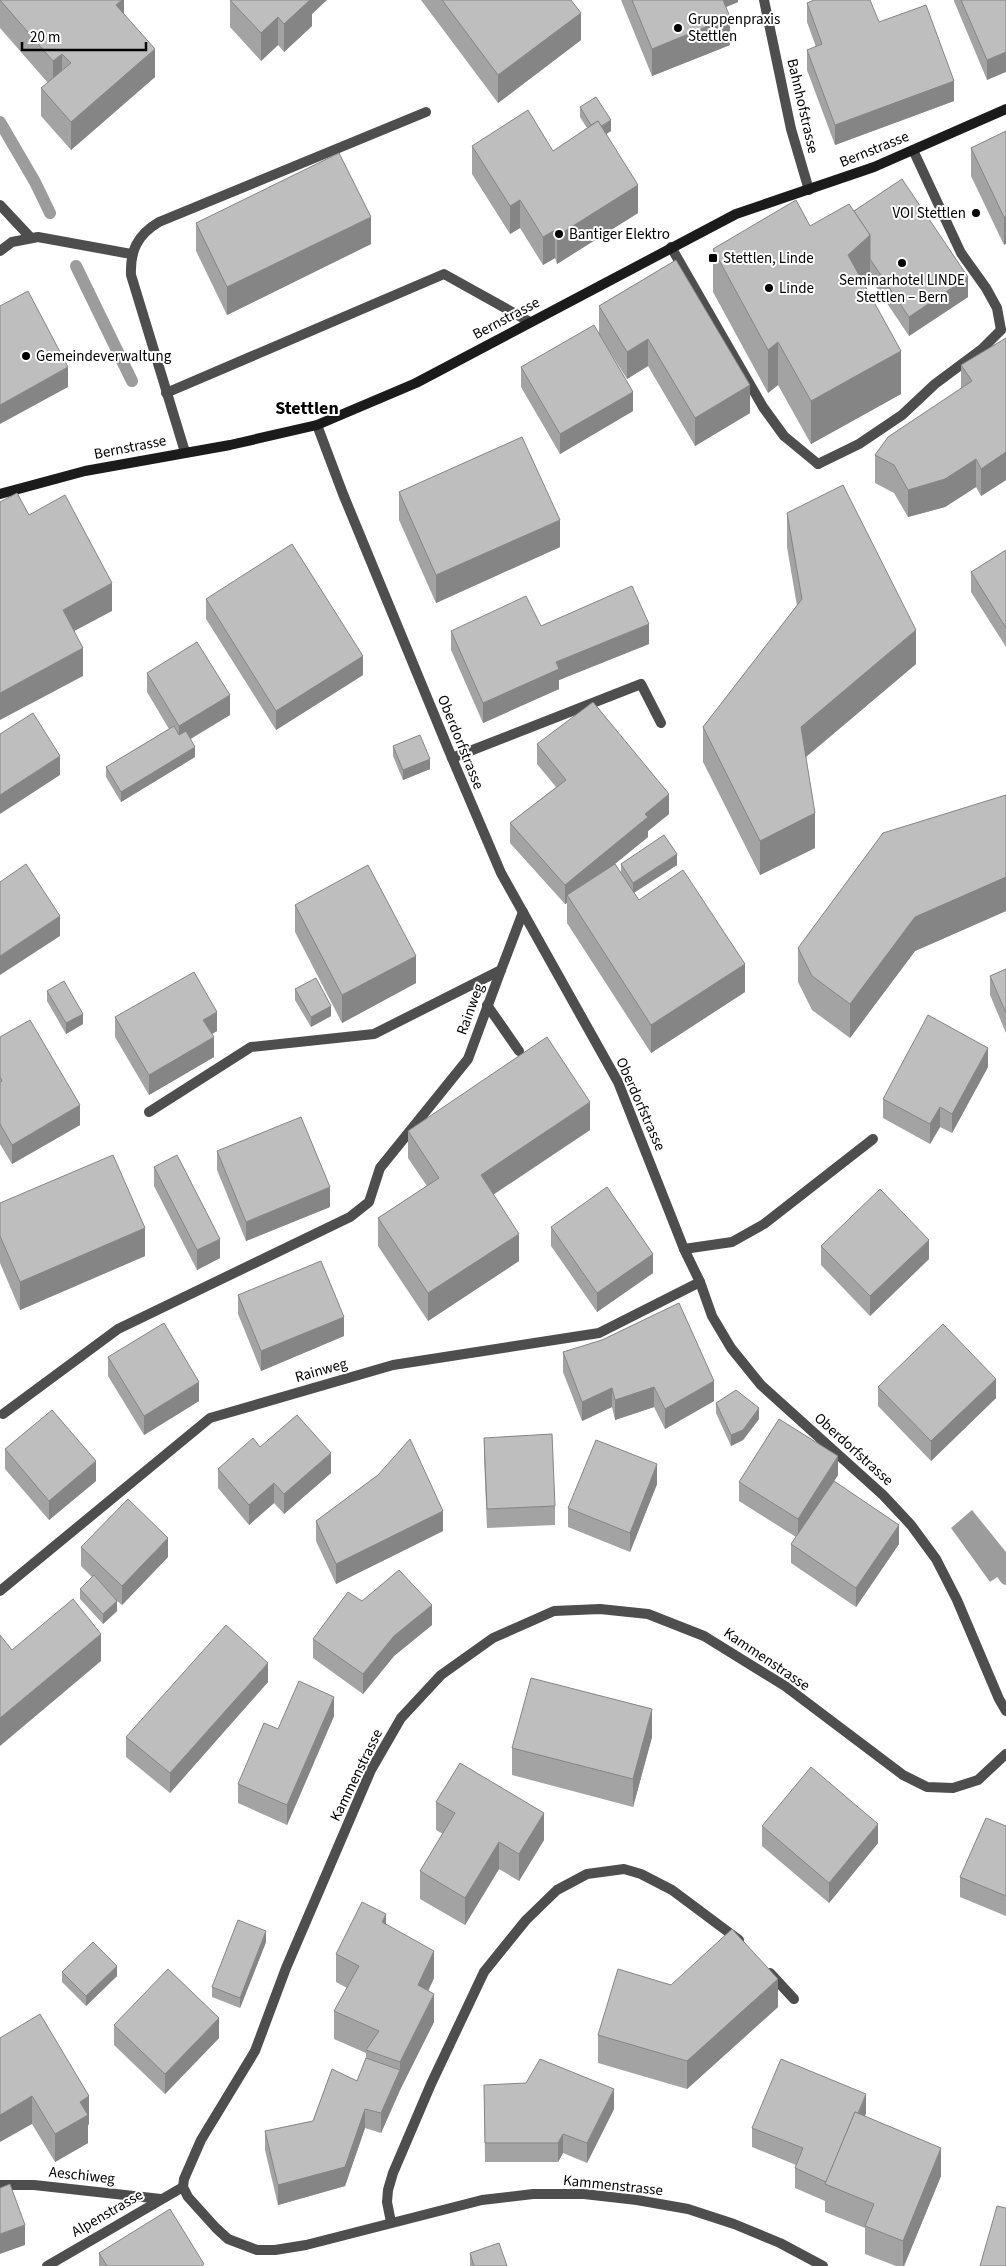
<svg xmlns="http://www.w3.org/2000/svg" width="1006" height="2266" font-family="'Source Sans 3',sans-serif">
<rect width="100%" height="100%" fill="#fff"/>
<path fill="#9c9c9c" d="M972,1510L1006,1552V1571L990,1582L951,1528Z"/>
<g fill="none" stroke-linecap="round" stroke-linejoin="round">
<g stroke="#9c9c9c" stroke-width="12">
<path d="M0,122L35,182L50,213"/>
<path d="M76,266L132,381"/>
<path d="M993,1561L1006,1579"/>
</g>
<g stroke="#4e4e4e" stroke-width="10">
<path d="M0,205L30,237"/>
<path d="M671,247L763,407L784,436L818,464"/>
<path d="M0,251L12,242L38,237L131,254"/>
<path d="M166,393L444,274L530,322"/>
<path d="M185,452L131,275C130,251 137,235 159,222L426,112"/>
<path d="M452,758L641,684L661,723"/>
<path d="M487,1005L519,1051"/>
<path d="M684,1249L732,1242L764,1224L873,1139"/>
</g>
<g stroke="#4e4e4e" stroke-width="10">
<path d="M764,0L791,129L809,190"/>
<path d="M913,150L961,253L986,288L997,308L1001,330"/>
<path d="M317,425L343,494L452,758L501,873L618,1082L684,1249L700,1282L712,1316L731,1348L761,1385L883,1495L911,1525L936,1559L957,1600L999,1699L1006,1711"/>
<path d="M818,464L859,444L902,415L935,384L982,349L1001,330"/>
<path d="M149,1112L251,1047L374,1034L501,970L523,912"/>
<path d="M3,1414L118,1329L350,1217L369,1202L380,1168L468,1059L501,970"/>
<path d="M0,1591L210,1418L393,1365L599,1333L700,1282"/>
<path d="M770,1973L794,1999"/>
<path d="M0,2185H34L161,2199"/>
<path d="M391,2222L387,2202L388,2190L393,2173L431,2084L484,1972L526,1920L557,1890L587,1874L624,1869L641,1874L672,1890L739,1940"/>
<path d="M47,2266L183,2187"/>
<path d="M823,2266L780,2243L734,2224L688,2209L637,2200L584,2194H533L482,2200L306,2245L275,2250H257L228,2239L216,2228L188,2197L183,2187L184,2179L201,2140L255,2051L286,1968L371,1770L401,1718L441,1675L493,1638L554,1611L600,1609L648,1614L704,1636L785,1686L903,1775L927,1787L953,1788L978,1780L1006,1754"/>
</g>
<path stroke="#1b1b1b" stroke-width="10" d="M0,494L85,471L230,445L317,425L416,383L736,214L874,167L1006,109"/>
</g>
<g fill="#a3a3a3">
<path d="M0,0H124V14L155,77L71,150L41,116V88L48,83L0,28Z"/>
<path d="M230,0L312,14V26L284,52L278,45L261,61L230,27Z"/>
<path d="M421,0H571L581,40L498,103Z"/>
<path d="M621,0H738V2L726,7L730,45L652,76Z"/>
<path d="M954,0H1006L987,80L954,1Z"/>
<path d="M807,3L879,22L954,101L835,145L807,70V50L816,47L807,22Z"/>
<path d="M580,107L611,131L606,134L638,213L557,264L555,258L543,265L520,228L510,234L472,174V146L553,151L587,128L580,117Z"/>
<path d="M1006,131L1004,245L971,176V148Z"/>
<path d="M196,223L371,244L227,315L196,251Z"/>
<path d="M810,226L968,297L909,336L870,278L864,284L901,394L811,444L778,385L768,393L713,292V249Z"/>
<path d="M676,260L750,413L695,446L648,366L627,379L600,336L633,411L560,454L521,387V367L599,334V306Z"/>
<path d="M1006,338V480L981,496L976,487L945,507L908,517L894,493L875,483V455L961,388V365Z"/>
<path d="M399,492L560,547L436,603L399,520Z"/>
<path d="M787,513L916,664L806,757L815,848L760,875L703,762V727L797,606L787,547Z"/>
<path d="M1006,550V647L971,592V572Z"/>
<path d="M206,599L363,675L276,730L206,619Z"/>
<path d="M541,626L649,644L559,680V689L483,723L451,650V631Z"/>
<path d="M147,673L230,715L191,739L195,757L121,802L106,777V767L169,729L147,692Z"/>
<path d="M537,744L669,814L648,831V837L615,864L621,873V864L677,865L634,893L639,900L745,992L651,1053L567,923V903L565,904L510,843V823L556,787L537,764Z"/>
<path d="M393,746L430,769L403,780L393,756Z"/>
<path d="M1006,795V911L915,951L850,1038L812,1010L798,982V948Z"/>
<path d="M295,905L416,983L342,1023L295,932Z"/>
<path d="M1006,969V1033L990,995V976Z"/>
<path d="M295,989L331,1016L311,1027L295,1000Z"/>
<path d="M47,991L83,1024L66,1034L47,1001Z"/>
<path d="M115,1017L217,1031L212,1034L214,1057L149,1095L115,1037Z"/>
<path d="M0,1037L80,1125L12,1164L0,1144Z"/>
<path d="M988,1067L952,1133L940,1127L930,1144L883,1118V1099Z"/>
<path d="M590,1130L493,1194L519,1261L428,1321L378,1246V1218L427,1186L408,1158V1131Z"/>
<path d="M217,1151L330,1207L246,1241L217,1170Z"/>
<path d="M154,1167L220,1258L197,1270L154,1186Z"/>
<path d="M0,1203L145,1256L20,1310L0,1263Z"/>
<path d="M551,1227L653,1273L597,1312L551,1246Z"/>
<path d="M821,1246L929,1259L870,1316L821,1265Z"/>
<path d="M238,1295L344,1336L261,1371L238,1314Z"/>
<path d="M563,1352L714,1401L665,1429L654,1407L615,1420L612,1407L582,1421L563,1372Z"/>
<path d="M108,1357L199,1401L144,1435L108,1376Z"/>
<path d="M878,1387L996,1398L931,1461L878,1406Z"/>
<path d="M716,1403L759,1419L743,1440L731,1446L716,1413Z"/>
<path d="M484,1438L555,1506V1525L487,1528L484,1457Z"/>
<path d="M260,1447L331,1473L284,1514L274,1503L249,1525L218,1488V1469Z"/>
<path d="M5,1449L96,1481L49,1520L5,1469Z"/>
<path d="M378,1475L443,1531L336,1584L316,1541V1521Z"/>
<path d="M838,1475L834,1481L899,1544L856,1607L791,1563V1544L796,1537L739,1501V1482Z"/>
<path d="M657,1484L630,1552L568,1527V1508Z"/>
<path d="M81,1547L168,1557L122,1605L117,1601V1611L103,1624L80,1599V1589L92,1577L81,1566Z"/>
<path d="M362,1601L432,1625L394,1656L363,1694L313,1658V1639Z"/>
<path d="M268,1682L170,1793L126,1757V1737Z"/>
<path d="M334,1716L287,1825L238,1803V1784L278,1729Z"/>
<path d="M652,1737L633,1807L512,1775V1748Z"/>
<path d="M436,1802L544,1840L519,1881L499,1869L465,1925L420,1899V1871L443,1834L436,1830Z"/>
<path d="M762,1826L878,1843L829,1903L762,1846Z"/>
<path d="M1006,1826V1916L960,1897V1877Z"/>
<path d="M386,1924L434,1978L428,1991L434,2022L400,2090L381,2133L365,2128L345,2186L278,2205L265,2150V2131L313,2121L357,2081L366,2058V2053L334,2039V2011L347,1988L336,1982V1954Z"/>
<path d="M266,1942L240,2008L212,1997V1987Z"/>
<path d="M62,1972L117,1976L86,2006L62,1982Z"/>
<path d="M671,1985L778,2007L687,2089L598,2063V2035Z"/>
<path d="M114,2025L219,2038L165,2094L114,2045Z"/>
<path d="M0,2038L89,2124L88,2125V2143L55,2162L32,2124Z"/>
<path d="M484,2085L614,2109L587,2163L563,2153L558,2162H485Z"/>
<path d="M866,2113L865,2116L941,2176L904,2266H896L865,2254V2228L825,2212V2201L795,2188V2168L796,2165L752,2147V2128Z"/>
<path d="M99,2253L204,2266H99Z"/>
<path d="M470,2253L507,2266H470Z"/>
</g>
<g fill="#858585">
<path d="M122,0H124V26L116,5Z"/>
<path d="M306,0H327L312,14V26L284,52V24Z"/>
<path d="M716,0H738V2L716,11Z"/>
<path d="M581,13V40L498,103V75Z"/>
<path d="M278,17V45L261,61V33Z"/>
<path d="M730,17V45L652,76V49Z"/>
<path d="M155,49V77L71,150V122Z"/>
<path d="M1006,52V72L987,80V60Z"/>
<path d="M62,54V81L53,89V61Z"/>
<path d="M954,81V101L835,145V125Z"/>
<path d="M611,120V131L595,141V131Z"/>
<path d="M638,185V213L557,264V236Z"/>
<path d="M520,200V228L510,234V206Z"/>
<path d="M371,217V244L227,315V287Z"/>
<path d="M1004,217H1006V244L1004,245Z"/>
<path d="M555,230V258L543,265V237Z"/>
<path d="M870,235V278L848,298V255Z"/>
<path d="M968,277V297L909,336V317Z"/>
<path d="M648,339V366L627,379V352Z"/>
<path d="M778,342V385L768,393V350Z"/>
<path d="M901,351V394L811,444V401Z"/>
<path d="M68,367V387L0,424V405Z"/>
<path d="M750,385V413L695,446V418Z"/>
<path d="M633,392V411L560,454V434Z"/>
<path d="M1006,452V480L981,496V469Z"/>
<path d="M976,459V487L945,507L908,517V490Z"/>
<path d="M560,520V547L436,603V575Z"/>
<path d="M112,583V611L63,637V610Z"/>
<path d="M649,624V644L559,680V689L483,723V703L556,662Z"/>
<path d="M916,630V664L801,761V727Z"/>
<path d="M83,648V676L0,720V693Z"/>
<path d="M363,656V675L276,730V711Z"/>
<path d="M230,695V715L179,745V726Z"/>
<path d="M195,747V757L121,802V792Z"/>
<path d="M60,756V775L0,814V795Z"/>
<path d="M430,759V769L403,780V770Z"/>
<path d="M669,794V814L648,831V837L570,900L567,895V903L565,904V885L645,814Z"/>
<path d="M815,813V848L760,875V841Z"/>
<path d="M677,854V865L633,893V883Z"/>
<path d="M1006,877V911L915,951L850,1038V1004L915,917Z"/>
<path d="M60,916V936L0,975V956Z"/>
<path d="M416,956V983L342,1023V995Z"/>
<path d="M745,964V992L651,1053V1025Z"/>
<path d="M331,1006V1016L311,1027V1017Z"/>
<path d="M217,1012V1031L203,1039V1020Z"/>
<path d="M83,1014V1024L66,1034V1023Z"/>
<path d="M214,1037V1057L149,1095V1075Z"/>
<path d="M988,1048V1067L952,1133V1114Z"/>
<path d="M590,1102V1130L481,1203V1175Z"/>
<path d="M80,1105V1125L12,1164V1145Z"/>
<path d="M940,1107V1127L930,1144V1124Z"/>
<path d="M330,1187V1207L246,1241V1222Z"/>
<path d="M145,1228V1256L20,1310V1282Z"/>
<path d="M519,1234V1261L428,1321V1293Z"/>
<path d="M220,1239V1258L197,1270V1250Z"/>
<path d="M929,1240V1259L870,1316V1296Z"/>
<path d="M653,1254V1273L597,1312V1293Z"/>
<path d="M344,1317V1336L261,1371V1351Z"/>
<path d="M996,1379V1398L931,1461V1441Z"/>
<path d="M714,1381V1401L665,1429V1409Z"/>
<path d="M199,1382V1401L144,1435V1416Z"/>
<path d="M654,1387V1407L615,1420V1400Z"/>
<path d="M612,1388V1407L582,1421V1402Z"/>
<path d="M759,1408V1419L743,1440L731,1446V1435Z"/>
<path d="M331,1453V1473L284,1514V1494Z"/>
<path d="M838,1456V1475L798,1538V1519Z"/>
<path d="M96,1461V1481L49,1520V1501Z"/>
<path d="M657,1464V1484L630,1552V1533Z"/>
<path d="M274,1483V1503L249,1525V1505Z"/>
<path d="M443,1511V1531L336,1584V1564Z"/>
<path d="M899,1525V1544L856,1607V1588Z"/>
<path d="M168,1538V1557L122,1605V1586Z"/>
<path d="M117,1601V1611L103,1624V1614Z"/>
<path d="M432,1605V1625L394,1656L363,1694V1674L394,1636Z"/>
<path d="M101,1634V1661L0,1746V1718Z"/>
<path d="M268,1663V1682L170,1793V1773Z"/>
<path d="M334,1697V1716L287,1825V1805Z"/>
<path d="M652,1709V1737L633,1807V1779Z"/>
<path d="M544,1813V1840L519,1881V1854Z"/>
<path d="M878,1824V1843L829,1903V1883Z"/>
<path d="M499,1842V1869L465,1925V1898Z"/>
<path d="M386,1914V1942L382,1922Z"/>
<path d="M266,1931V1942L240,2008V1998Z"/>
<path d="M434,1951V1978L418,2013V1985Z"/>
<path d="M117,1966V1976L86,2006V1996Z"/>
<path d="M778,1979V2007L687,2089V2061Z"/>
<path d="M434,1994V2022L400,2090L381,2133V2113L400,2070V2062Z"/>
<path d="M219,2018V2038L165,2094V2074Z"/>
<path d="M614,2089V2109L587,2163V2143Z"/>
<path d="M866,2094V2113L835,2188L829,2186Z"/>
<path d="M32,2096V2124L0,2142V2115Z"/>
<path d="M89,2096V2124L88,2125V2143L55,2162V2134L80,2102Z"/>
<path d="M365,2109V2128L345,2186L278,2205V2185Z"/>
<path d="M563,2134V2153L558,2162V2143Z"/>
<path d="M941,2148V2176L904,2266H903V2241Z"/>
<path d="M25,2225V2245L0,2254V2234Z"/>
</g>
<g fill="#bebebe" stroke="#858585">
<path d="M0,0H122L116,5L155,49L71,122L41,88L71,63L62,54L53,61Z"/>
<path d="M230,0H310L284,24L278,17L261,33Z"/>
<path d="M442,0H571L581,13L498,75Z"/>
<path d="M632,0H723L730,17L652,49Z"/>
<path d="M814,0H870L879,22L926,5L954,81L835,125L807,50L822,44L807,3Z"/>
<path d="M961,0H1006V52L987,60Z"/>
<path d="M596,97L611,120L601,126L598,121L591,125L580,107Z"/>
<path d="M528,110L553,151L598,121L638,185L557,236L555,230L543,237L520,200L510,206L472,146Z"/>
<path d="M1006,131V217H1004L971,148Z"/>
<path d="M339,153L371,217L227,287L196,223Z"/>
<path d="M902,179L968,277L909,317L870,259V235L854,211Z"/>
<path d="M796,200L810,226L849,204L870,235L848,255L901,351L811,401L778,342L768,350L713,249Z"/>
<path d="M676,260L750,385L695,418L648,339L627,352L599,306Z"/>
<path d="M28,291L68,367L0,405V306Z"/>
<path d="M594,325L633,392L560,434L521,367Z"/>
<path d="M1006,338V452L981,469L976,459L945,479L908,490L894,465L875,455L888,437L972,381L961,365Z"/>
<path d="M522,437L560,520L436,575L399,492Z"/>
<path d="M843,485L916,630L801,727L815,813L760,841L703,727L802,599L787,513Z"/>
<path d="M17,493L29,515L65,495L112,583L63,610L83,648L0,693V502Z"/>
<path d="M292,544L363,656L276,711L206,599Z"/>
<path d="M1006,550V628L971,572Z"/>
<path d="M632,586L649,624L556,662L559,669L483,703L451,631L526,596L541,626Z"/>
<path d="M197,642L230,695L179,726L147,673Z"/>
<path d="M593,702L669,794L645,814L648,817L565,885L510,823L566,780L537,744Z"/>
<path d="M33,713L60,756L0,795V734Z"/>
<path d="M174,726L179,735L186,731L195,747L121,792L106,767Z"/>
<path d="M420,735L430,759L403,770L393,746Z"/>
<path d="M1006,795V877L915,917L850,1004L812,976L798,948L883,833Z"/>
<path d="M664,835L677,854L633,883L621,864Z"/>
<path d="M26,864L60,916L0,956V882Z"/>
<path d="M615,864L639,900L683,870L745,964L651,1025L567,895Z"/>
<path d="M368,865L416,956L342,995L295,905Z"/>
<path d="M1006,969V1013L990,976Z"/>
<path d="M194,972L217,1012L203,1020L214,1037L149,1075L115,1017Z"/>
<path d="M316,978L331,1006L311,1017L295,989Z"/>
<path d="M64,981L83,1014L66,1023L47,991Z"/>
<path d="M928,1015L988,1048L952,1114L940,1107L930,1124L883,1099Z"/>
<path d="M30,1020L80,1105L12,1145L0,1124V1082L2,1081L0,1077V1037Z"/>
<path d="M547,1037L590,1102L481,1175L519,1234L428,1293L378,1218L439,1178L408,1131Z"/>
<path d="M301,1117L330,1187L246,1222L217,1151Z"/>
<path d="M113,1155L145,1228L20,1282L0,1236V1203Z"/>
<path d="M177,1155L220,1239L197,1250L154,1167Z"/>
<path d="M607,1187L653,1254L597,1293L551,1227Z"/>
<path d="M880,1189L929,1240L870,1296L821,1246Z"/>
<path d="M321,1261L344,1317L261,1351L238,1295Z"/>
<path d="M679,1303L714,1381L665,1409L654,1387L615,1400L612,1388L582,1402L563,1352L602,1340Z"/>
<path d="M164,1323L199,1382L144,1416L108,1357Z"/>
<path d="M943,1324L996,1379L931,1441L878,1387Z"/>
<path d="M736,1390L759,1408L743,1430L731,1435L716,1403Z"/>
<path d="M52,1410L96,1461L49,1501L5,1449Z"/>
<path d="M297,1415L331,1453L284,1494L274,1483L249,1505L218,1469L253,1438L260,1447Z"/>
<path d="M779,1419L838,1456L798,1519L739,1482Z"/>
<path d="M552,1434L555,1506L487,1509L484,1438Z"/>
<path d="M410,1439L443,1511L336,1564L316,1521L378,1475Z"/>
<path d="M596,1440L657,1464L630,1533L568,1508Z"/>
<path d="M834,1481L899,1525L856,1588L791,1544Z"/>
<path d="M128,1499L168,1538L122,1586L81,1547Z"/>
<path d="M399,1570L432,1605L394,1636L363,1674L313,1639L348,1592L362,1601Z"/>
<path d="M94,1575L117,1601L103,1614L80,1589Z"/>
<path d="M73,1599L101,1634L0,1718V1635L12,1650Z"/>
<path d="M226,1625L268,1663L170,1773L126,1737Z"/>
<path d="M531,1678L652,1709L633,1779L512,1748Z"/>
<path d="M299,1681L334,1697L287,1805L238,1784L264,1723L278,1729Z"/>
<path d="M460,1763L544,1813L519,1854L499,1842L465,1898L420,1871L455,1813L436,1802Z"/>
<path d="M811,1767L878,1824L829,1883L762,1826Z"/>
<path d="M986,1818L1006,1826V1896L960,1877Z"/>
<path d="M362,1902L386,1914L382,1922L434,1951L418,1985L434,1994L400,2062L366,2050L379,2031L334,2011L359,1966L336,1954Z"/>
<path d="M238,1920L266,1931L240,1998L212,1987Z"/>
<path d="M732,1929L778,1979L687,2061L598,2035L618,1969L671,1985Z"/>
<path d="M93,1942L117,1966L86,1996L62,1972Z"/>
<path d="M168,1969L219,2018L165,2074L114,2025Z"/>
<path d="M40,2014L89,2096L80,2102L88,2115L55,2134L32,2096L0,2115V2038Z"/>
<path d="M366,2058L400,2070L381,2113L365,2109L345,2167L278,2185L265,2131L313,2121L332,2069L357,2081Z"/>
<path d="M540,2059L614,2089L587,2143L563,2134L558,2143H485L484,2085L526,2083Z"/>
<path d="M781,2059L866,2094L858,2113L855,2112L826,2182L795,2168L803,2148L752,2128Z"/>
<path d="M855,2112L941,2148L903,2241L865,2226L874,2204L825,2184Z"/>
<path d="M10,2184L25,2225L0,2234V2188Z"/>
<path d="M997,2206L1006,2208V2266H980Z"/>
<path d="M170,2209L204,2264L202,2266H107L99,2253Z"/>
<path d="M499,2243L507,2266H474L470,2253Z"/>
</g>
<g fill="#000" stroke="#fff" stroke-width="2">
<circle cx="678" cy="28" r="5"/>
<circle cx="976" cy="213" r="5"/>
<circle cx="559" cy="234" r="5"/>
<rect x="708" y="253" width="10" height="10" rx="2.5"/>
<circle cx="902" cy="263" r="5"/>
<circle cx="769" cy="288" r="5"/>
<circle cx="26" cy="356" r="5"/>
</g>
<g text-anchor="middle" stroke-width="4" stroke-linejoin="round" paint-order="stroke">
<g font-size="15" fill="#000" stroke="#fff" text-anchor="start">
<text x="688" y="24">Gruppenpraxis<tspan x="688" dy="17">Stettlen</tspan></text>
<text x="966" y="218" text-anchor="end">VOI Stettlen</text>
<text x="569" y="239">Bantiger Elektro</text>
<text x="723" y="263">Stettlen, Linde</text>
<text x="902" y="285" text-anchor="middle">Seminarhotel LINDE<tspan x="902" dy="17">Stettlen – Bern</tspan></text>
<text x="779" y="293">Linde</text>
<text x="36" y="361">Gemeindeverwaltung</text>
</g>
<g font-size="15" fill="#000" stroke="#fff">
<text transform="translate(803 106) rotate(77)" y="5">Bahnhofstrasse</text>
<text transform="translate(874 149) rotate(-22)" y="5">Bernstrasse</text>
<text transform="translate(506 318) rotate(-28)" y="5">Bernstrasse</text>
<text transform="translate(130 447) rotate(-11)" y="5">Bernstrasse</text>
<text transform="translate(461 742) rotate(68)" y="5">Oberdorfstrasse</text>
<text transform="translate(470 1009) rotate(-70)" y="5">Rainweg</text>
<text transform="translate(641 1104) rotate(66)" y="5">Oberdorfstrasse</text>
<text transform="translate(321 1370) rotate(-16)" y="5">Rainweg</text>
<text transform="translate(854 1449) rotate(42)" y="5">Oberdorfstrasse</text>
<text transform="translate(767 1659) rotate(34)" y="5">Kammenstrasse</text>
<text transform="translate(356 1775) rotate(-64)" y="5">Kammenstrasse</text>
<text transform="translate(82 2175) rotate(6)" y="5">Aeschiweg</text>
<text transform="translate(613 2185) rotate(6)" y="5">Kammenstrasse</text>
<text transform="translate(107 2213) rotate(-30)" y="5">Alpenstrasse</text>
</g>
<g font-size="18" font-weight="bold" fill="#000" stroke="#fff">
<text x="307" y="414">Stettlen</text>
</g>
</g>
<path d="M22 42v8h124v-8" fill="none" stroke="#000000" stroke-width="2.5"/>
<text x="30" y="42" font-size="15" fill="#000000" stroke="#ffffff" stroke-width="4" paint-order="stroke">20 m</text>
</svg>
